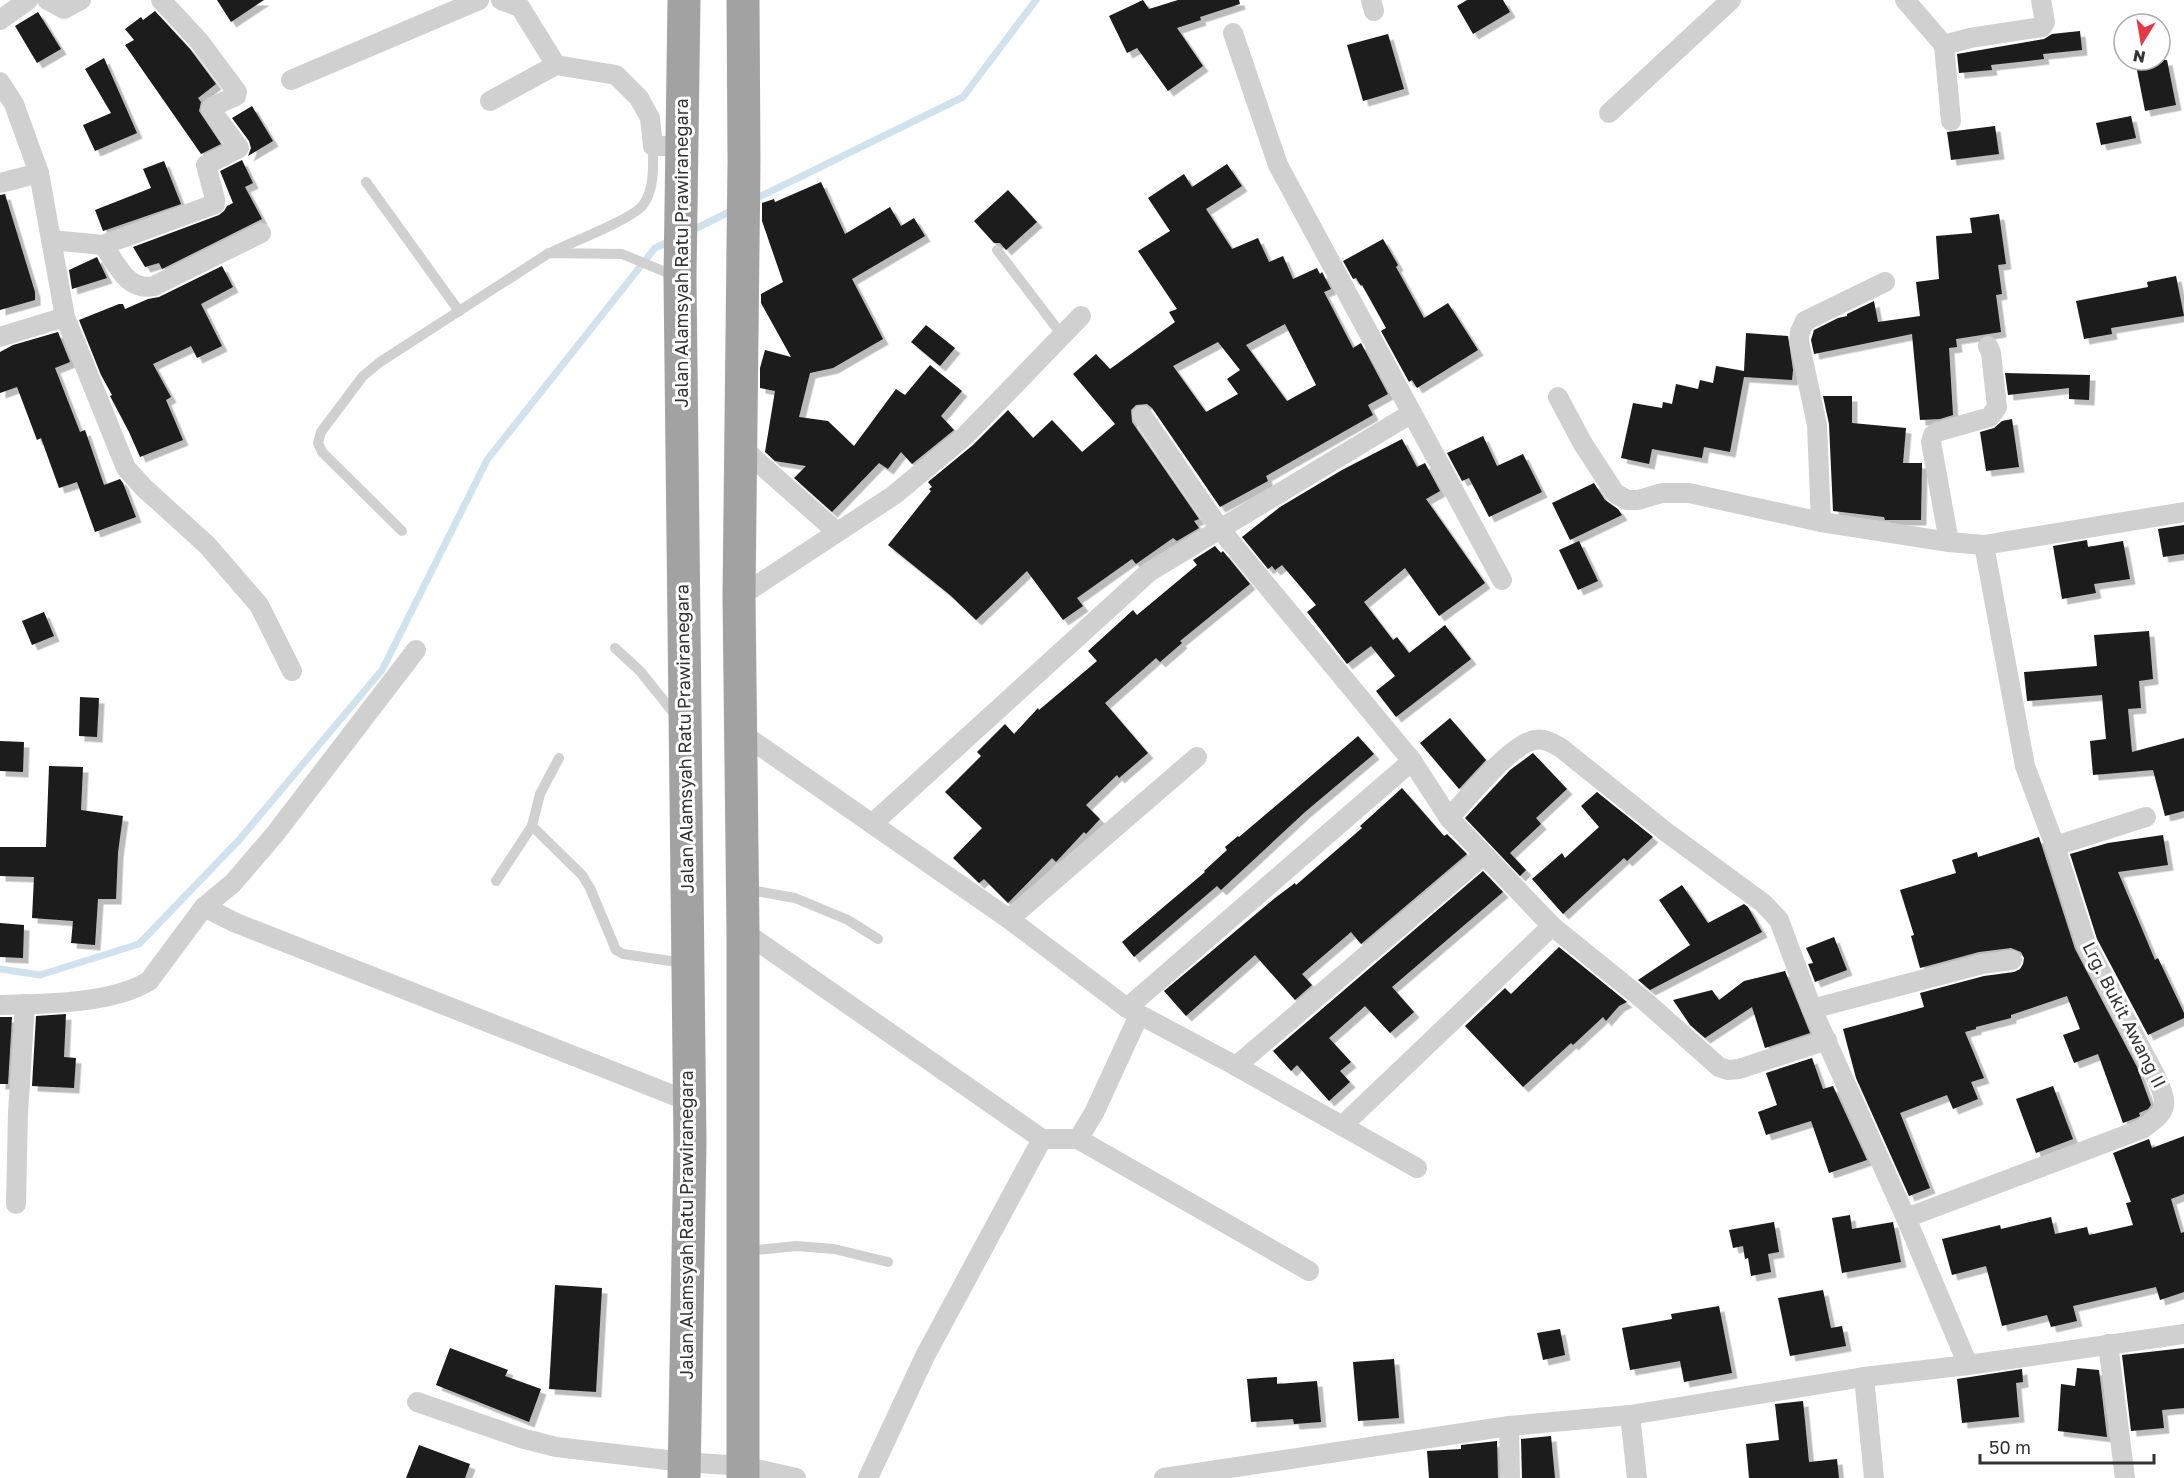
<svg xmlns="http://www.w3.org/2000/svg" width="2184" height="1478" font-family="'Golos Text',sans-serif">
<defs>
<filter id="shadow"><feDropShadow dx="5.5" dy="5.5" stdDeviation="0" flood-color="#0004"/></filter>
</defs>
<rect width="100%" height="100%" fill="#fff"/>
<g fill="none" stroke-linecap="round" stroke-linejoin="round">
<g stroke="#cfe2ee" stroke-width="7">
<path d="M753,200L963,97L1036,0"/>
<path d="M691,231L735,209"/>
<path d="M0,969L40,975L139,944L239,840L382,670L487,460L655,248L670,241"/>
</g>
</g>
<g fill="#1a1a1a" fill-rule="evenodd" filter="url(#shadow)">
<path d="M217,0H264L231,22Z"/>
<path d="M1143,0L1149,9L1178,0H1239L1240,4L1200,17L1201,20L1177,28L1203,66L1168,91L1137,48L1127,53L1109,16Z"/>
<path d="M1467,0H1503L1510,12L1473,34L1457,6Z"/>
<path d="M155,11L190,49L216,84L198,98L201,102L199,111L221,144L201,154L125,45L134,40L125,29L141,17L143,20Z"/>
<path d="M38,12L61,49L37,63L15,26Z"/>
<path d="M2080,31L2082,50L2043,54L2044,59L1991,65L1992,70L1959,73L1957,54L2044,39L2052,34Z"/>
<path d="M1388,34L1404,89L1363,101L1347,45Z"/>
<path d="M104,58L137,133L95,151L83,125L111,113L85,69Z"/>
<path d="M2135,60H2167L2176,105L2145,111Z"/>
<path d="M252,106L273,141L248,156L251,148L249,141L232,118Z"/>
<path d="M2131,116L2136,138L2101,145L2096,123Z"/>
<path d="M1995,126L1999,154L1951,160L1947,132Z"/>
<path d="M242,160L253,183L245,187L262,219L162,269L159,263L145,267L133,247L219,215L224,211L227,206L233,203L220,171Z"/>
<path d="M164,161L181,204L103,231L95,210L151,188L143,169Z"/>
<path d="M1227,164L1242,186L1206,209L1232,249L1258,238L1269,262L1283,256L1293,279L1317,268L1320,274L1322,272L1331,289L1324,292L1353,348L1361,343L1388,394L1368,405L1373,415L1266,476L1268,481L1220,507L1152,408L1147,404L1136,405L1131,410L1132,422L1199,519L1194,521L1199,528L1177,541L1173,538L1136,564L1132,559L1077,598L1083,606L1063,620L1027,571L976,620L950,595L888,545L931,491L929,489L932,487L928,482L973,445L1008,410L1033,438L1052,420L1082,452L1115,424L1073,374L1096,354L1110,369L1175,322L1169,312L1177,309L1138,251L1170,231L1148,198L1184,174L1192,187ZM1285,324L1316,385L1287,401L1246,345ZM1218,342L1240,370L1227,379L1238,394L1206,412L1173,366Z"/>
<path d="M821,182L845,234L890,207L901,226L914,218L925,236L852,279L883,339L833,368L810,373L799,417L828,421L854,446L896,389L905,395L930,365L962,391L941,416L954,430L912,464L901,452L888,469L879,463L832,512L794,478L806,466L775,461L765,452L775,391L760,388V368L765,350L791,357L761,303V294L783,282L762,221V203L774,199L775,202Z"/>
<path d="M1008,190L1037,222L1006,250L1000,243H994L974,221Z"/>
<path d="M5,194L35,292V300L0,310V195Z"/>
<path d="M1999,214L2006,264L1998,265L2002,294L1996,295L2001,332L1956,339L1957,347L1949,348L1953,415L1940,419L1920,420L1912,334L1814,354L1811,340L1814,330L1838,318L1847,316V314L1874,301L1878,322L1920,316L1916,282L1939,279L1936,236L1972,233L1970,218Z"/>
<path d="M1383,239L1398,265L1396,267L1424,318L1448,303L1478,350L1417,388L1412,380L1409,382L1381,331L1386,328L1362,285L1361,286L1356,278L1353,279L1343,261Z"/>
<path d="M97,257L107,278L72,289L69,270Z"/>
<path d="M222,266L233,287L201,304L222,346L197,358L191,346L153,364L171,397L166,400L183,440L140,457L129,432L110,396L112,395L101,375L79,320L119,304H123L125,309L148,299L159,297Z"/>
<path d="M2176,276L2184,316L2111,328L2112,334L2084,339L2076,301L2148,287L2147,282Z"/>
<path d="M926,325L955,348L940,366L911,342Z"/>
<path d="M58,332L70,362L55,368L80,432L85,430L104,485L120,479L123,483L136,517L95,532L77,482L59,488L41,438L37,440L17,387L0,393V352L13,345Z"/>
<path d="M1746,333L1788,336L1793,370L1792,380L1744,377L1730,452L1704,447L1702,458L1652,449L1649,464L1621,458L1633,403L1662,408L1663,402L1672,404L1676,384L1698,389L1700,380L1713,383L1716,366L1744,371Z"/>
<path d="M2005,373L2090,375L2089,400L2069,399V388L2008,395Z"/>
<path d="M1823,396H1852V423L1906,428L1903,463H1922L1921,520H1885L1884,517L1833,511L1829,424Z"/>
<path d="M2012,419L2019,467L1986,471L1980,432L1994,428L2002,421Z"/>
<path d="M1483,436L1497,466L1523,454L1542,492L1489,517L1469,478L1462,481L1447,453Z"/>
<path d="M1402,439L1417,467L1425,463L1440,491L1426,499L1485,583L1439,616L1405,568L1364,602L1393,640L1397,637L1409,653L1445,625L1471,659L1396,717L1376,691L1395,676L1371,646L1347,664L1307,612L1316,605L1282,565L1275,570L1272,566L1268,569L1242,537L1280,507L1342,470Z"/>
<path d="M1594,483L1605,500L1618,509L1622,515L1570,540L1552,503Z"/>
<path d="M2184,525V554L2163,557L2158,529Z"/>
<path d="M2087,540L2088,547L2123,541L2130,579L2094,584L2096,593L2062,599L2053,546Z"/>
<path d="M1579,541L1598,581L1578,590L1559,550Z"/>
<path d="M1215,546L1221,553L1223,551L1250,584L1180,641L1182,643L1160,662L1156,658L1105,703L1148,753L1119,778L1117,775L1086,805L1100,819L1086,834L1084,832L1056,862L1052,858L1008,903L984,879L979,883L953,858L982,828L945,792L981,756L977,752L1005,724L1014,734L1038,708L1039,710L1097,661L1088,651L1133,610L1137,615L1197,565L1193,560Z"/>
<path d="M44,612L54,636L32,645L22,621Z"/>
<path d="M2149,631L2153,679L2139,681L2141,708L2128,709L2132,752L2184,738V811L2165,816L2153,770L2093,775L2090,741L2106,739L2102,695L2027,701L2024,672L2097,666L2094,635Z"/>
<path d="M80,697L99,698L97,737L79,736Z"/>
<path d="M1450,718L1486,760L1459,789L1420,743Z"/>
<path d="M1358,736L1374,754L1305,812L1221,890L1217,886L1134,957L1122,942L1205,872L1204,871L1227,850L1225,847L1238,836L1239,837Z"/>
<path d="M0,741L24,742L23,772L0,771Z"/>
<path d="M1533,753L1567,789L1536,818L1541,824L1510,853L1526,870L1520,876L1465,818L1510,770Z"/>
<path d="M49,766L83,767L81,810L123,816L118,852L116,899H98L95,945L71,943L73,921L32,918L34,877L0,876V847H46Z"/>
<path d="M1402,788L1444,836L1447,834L1467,854L1361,944L1351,932L1302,974L1312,985L1295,1000L1255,955L1186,1016L1164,991L1275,898L1295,883L1296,885L1362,828L1360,826Z"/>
<path d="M1597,792L1653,837L1627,861L1624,858L1563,914L1532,879L1562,853L1565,858L1599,827L1581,806Z"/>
<path d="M2163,835L2168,865L2118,872L2155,960L2158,958L2184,1013V1018L2148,1035L2097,939L2070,854L2108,843Z"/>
<path d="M2039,837L2075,949L2137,1067L2151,1105L2148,1109L2139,1113L2140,1116L2136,1118L2123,1123L2098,1054L2074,1063L2063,1035L2080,1029L2067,996L2011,1015V1018L1976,1027V1029L1965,1032L1984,1078L1971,1082L1978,1099L1953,1109L1947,1095L1900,1113L1930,1188L1909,1196L1856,1078L1843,1029L1924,1007L1920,993L1984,976L2014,972L2020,969L2023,964L2024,958L2021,952L2011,948L1979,952L1920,968L1911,936L1914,935L1900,890L1956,873L1952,860L1977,852L1978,857Z"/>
<path d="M1483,871L1503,892L1392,987L1414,1012L1390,1033L1365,1006L1329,1038L1351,1062L1340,1071L1350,1082L1329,1101L1297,1065L1291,1071L1273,1051Z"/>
<path d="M1682,885L1708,923L1744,904L1748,907L1762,932L1650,990L1638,980L1690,945L1659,900Z"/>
<path d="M0,923L24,925L23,958L0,957Z"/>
<path d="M1834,937L1847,970L1815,982L1808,964L1813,963L1806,948Z"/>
<path d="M1559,947L1627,1002L1619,1006L1606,1021L1603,1017L1573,1045L1571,1043L1523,1087L1465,1026L1505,988L1511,994Z"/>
<path d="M1785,971L1810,1033L1765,1048L1752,1007L1705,1038L1690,1025L1673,1000L1712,990L1719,1000L1744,981Z"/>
<path d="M66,1014L64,1057L76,1058L74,1088L32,1086L36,1016Z"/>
<path d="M0,1017H12L8,1084H0Z"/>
<path d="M1812,1058L1823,1089L1833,1086L1867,1160L1829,1173L1811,1121L1766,1135L1758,1112L1777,1105L1766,1073Z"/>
<path d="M2053,1086L2073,1139L2036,1153L2016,1099Z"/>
<path d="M2184,1136V1194L2171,1199L2181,1233L2184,1232V1292L2160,1300L2156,1287L2073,1306L2077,1321L2051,1327L2047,1315L2002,1326L1986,1266L1952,1275L1942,1239L2000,1225L2001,1229L2051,1217L2055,1234L2087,1227L2089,1235L2133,1225L2126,1203L2131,1202L2113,1153L2149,1139L2152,1148Z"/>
<path d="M1850,1215L1852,1229L1893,1222L1901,1262L1842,1273L1832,1218Z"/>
<path d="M1774,1222L1779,1252L1768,1254L1771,1272L1751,1276L1748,1258L1745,1259L1743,1246L1733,1248L1729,1230Z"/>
<path d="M555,1285L602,1288L596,1392L549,1389Z"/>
<path d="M1823,1290L1831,1328L1842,1326L1846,1346L1790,1356L1778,1298Z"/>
<path d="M1719,1306L1732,1373L1684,1382L1680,1361L1630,1370L1622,1328L1672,1319L1671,1314Z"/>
<path d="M1560,1329L1565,1355L1543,1360L1537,1333Z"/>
<path d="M450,1348L508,1370L505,1376L541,1389L529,1422L436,1385Z"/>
<path d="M2184,1348V1408L2162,1410L2164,1428L2131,1431L2122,1355Z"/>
<path d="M1394,1359L1399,1418L1358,1421L1353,1362Z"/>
<path d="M2077,1368L2099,1370L2107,1437L2058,1431L2061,1384L2075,1386Z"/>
<path d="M2022,1369L2023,1382L2016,1383L2019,1417L1962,1423L1957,1379Z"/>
<path d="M1277,1377V1384L1317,1381L1321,1422L1294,1424L1293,1419L1251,1422L1247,1379Z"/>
<path d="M1803,1401L1809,1462L1837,1459L1839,1478H1749L1746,1444L1779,1440L1775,1404Z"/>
<path d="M1551,1436L1555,1478H1522L1521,1439Z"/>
<path d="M1497,1441L1498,1478H1429L1427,1451L1461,1449V1445Z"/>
<path d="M419,1445L470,1464L465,1478H406Z"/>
</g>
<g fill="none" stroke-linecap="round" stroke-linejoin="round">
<g stroke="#d0d0d0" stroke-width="10">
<path d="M366,182L459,311"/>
<path d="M997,250L1062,335"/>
<path d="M552,252C572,242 631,220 643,205C655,189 653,165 653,146"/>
<path d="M402,531L322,452L318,443L321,432L363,376L380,362L549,253L622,254L675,276"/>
<path d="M615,648L640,671L677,717"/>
<path d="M559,758L540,794L532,826L582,875L590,888L616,950L623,954L684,963"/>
<path d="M496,881L532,826"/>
<path d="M745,889L795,898L848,920L878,939"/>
<path d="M746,1251L796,1246L834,1249L888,1262"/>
</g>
<g stroke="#d0d0d0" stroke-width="20">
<path d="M47,0L64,9L81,0"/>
<path d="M501,0L520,7L556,65L616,75L639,98L650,118L653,146H682"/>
<path d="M1371,0L1374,11"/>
<path d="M1905,0L1944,45"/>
<path d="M0,20L28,0"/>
<path d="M1233,33L1278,165L1502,580"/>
<path d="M291,80L479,0"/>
<path d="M0,82L14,104L39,173"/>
<path d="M490,101L556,65"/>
<path d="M1609,113L1731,0"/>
<path d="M1951,121L1944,45L1970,38L2042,27L2045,22L2041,0"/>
<path d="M0,183L39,173L65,317L126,468L143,487L207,545L259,605L292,671"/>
<path d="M51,240L103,245C117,264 127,292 154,286L261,233"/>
<path d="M103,245L215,204V199L206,165L239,148L211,110L212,107L236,96L237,92L199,41L161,0"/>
<path d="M0,337L65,317"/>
<path d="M1558,397L1583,444L1615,493L1627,500H1638L1662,493H1689L1821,522L1949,542L1984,545L2184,512"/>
<path d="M741,447L837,532"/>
<path d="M1821,522L1817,425L1799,341L1800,332L1805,321L1885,282"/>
<path d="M1949,542L1931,442L1933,435L1937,432L1990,417L1997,407L1991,353L1988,346"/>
<path d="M739,597L894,495L965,436L1081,316"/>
<path d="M740,732L1009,919L1127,1008L1236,1066L1417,1168"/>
<path d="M1412,761L1449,818L1552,926L1646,1002L1719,1067L1728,1070L1739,1069L1827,1040"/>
<path d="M1449,818C1467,799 1511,743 1535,740C1545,738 1552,743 1561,748L1666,832L1763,903L1779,920L1812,1009L1906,1218L1968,1365"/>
<path d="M872,824L1149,572L1412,413"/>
<path d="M2055,846L2146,817"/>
<path d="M204,907L233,883L275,834L416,650"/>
<path d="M1009,919L1197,757"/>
<path d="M743,931L1042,1139"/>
<path d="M0,1005C43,1004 112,1004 149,981L204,907L236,923L688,1101"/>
<path d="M1127,1008L1412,761L1220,529L1142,415"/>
<path d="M1812,1009L1982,964L2012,960"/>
<path d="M1236,1066L1483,856"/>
<path d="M1342,1126L1552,926"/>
<path d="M1078,1139L1309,1271"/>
<path d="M16,1204L18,1113L25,1004"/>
<path d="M1906,1218L2142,1129C2168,1111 2169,1106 2156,1077L2086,944L2055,846L2025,766L1984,545"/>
<path d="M2108,1344L2125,1478"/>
<path d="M1864,1377L1874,1478"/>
<path d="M417,1402L521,1438L556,1447L684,1462L743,1466L796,1478"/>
<path d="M1630,1415L1637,1478"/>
<path d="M1509,1426L1510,1478"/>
<path d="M868,1478L925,1356L1042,1139H1078L1094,1113L1139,1015"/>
<path d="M1164,1478L1509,1426L1630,1415L1864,1377L1968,1365L2184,1334"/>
</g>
<g stroke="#a2a2a2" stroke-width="33">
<path d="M743,0L744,161L739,597L743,931V1478"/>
<path d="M684,1478L690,1144L680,278L684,0"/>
</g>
</g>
<g text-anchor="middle" stroke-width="6" stroke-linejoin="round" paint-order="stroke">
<g font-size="18" fill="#333" stroke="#fff">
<text transform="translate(682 253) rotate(-90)" y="6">Jalan Alamsyah Ratu Prawiranegara</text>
<text transform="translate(685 739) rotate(-91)" y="6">Jalan Alamsyah Ratu Prawiranegara</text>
<text transform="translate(2124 1015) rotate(63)" y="6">Lrg. Bukit Awang II</text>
<text transform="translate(687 1225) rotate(-90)" y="6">Jalan Alamsyah Ratu Prawiranegara</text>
</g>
</g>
<g transform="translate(2142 42) rotate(191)"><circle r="28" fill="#ffffff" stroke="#adadad" stroke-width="1.5"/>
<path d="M0-4.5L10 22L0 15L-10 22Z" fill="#e63946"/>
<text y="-9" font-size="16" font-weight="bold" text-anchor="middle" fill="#333333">N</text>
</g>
<path d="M1980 1454v9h174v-9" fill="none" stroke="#333333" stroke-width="3"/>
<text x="1989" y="1454" font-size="18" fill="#333333" stroke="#ffffff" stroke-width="4.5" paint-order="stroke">50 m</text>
</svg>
